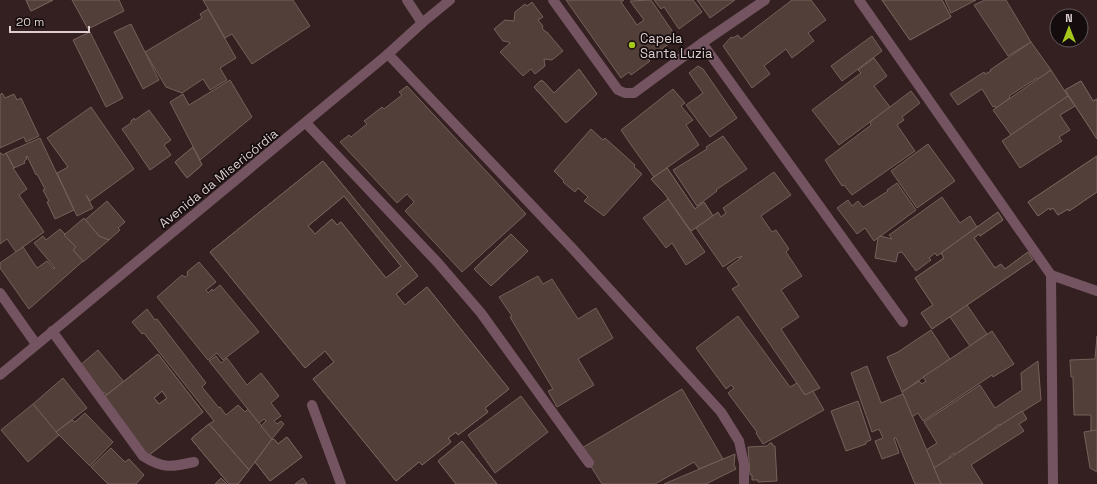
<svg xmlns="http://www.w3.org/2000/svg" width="1097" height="484" font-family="'Space Grotesk',sans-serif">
<rect width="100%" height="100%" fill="#342021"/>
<g fill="#533f39" stroke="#76605a" fill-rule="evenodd">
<path d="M26,0H53L31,11Z"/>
<path d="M26,0H53L31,11Z"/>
<path d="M72,0H119L124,11L88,29Z"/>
<path d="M203,0H293L310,26L252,64L232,34L225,38Z"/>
<path d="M566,0H624L621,2L637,25L644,20L630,1L651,0L677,38L648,59L650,61L631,75L629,72L621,78Z"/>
<path d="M654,0H693L702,12L679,29L664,7L661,9Z"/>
<path d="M697,0H735L710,18Z"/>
<path d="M792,0H811L826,20L808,33L814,41L792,58L786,49L764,66L770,74L752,88L723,46L731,37L733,38L738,35L741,39Z"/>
<path d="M882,0H942L951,17L910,40Z"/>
<path d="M882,0H942L951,17L910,40Z"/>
<path d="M945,0H976L951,13Z"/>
<path d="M985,0H1006L1031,42L1008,56L974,5Z"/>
<path d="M532,2L543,17L538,20L543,26L542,28L546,32H547L563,51L552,60L544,59L545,66L535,74L531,69L523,76L500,52L510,43L509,42L503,41L494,29L505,20L514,21L515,12L525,4L527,6Z"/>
<path d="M208,9L236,58L220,68L227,80L210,90L203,79L182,93L166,87L145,52L202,18L200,14Z"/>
<path d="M131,24L159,80L143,89L114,32Z"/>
<path d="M90,32L123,98L106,107L73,40Z"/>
<path d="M872,36L882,51L842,81L831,66Z"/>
<path d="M1031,42L1051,70L1038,80L1037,78L1009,96L1010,98L996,108L995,106L993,107L982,89L958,105L950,94L984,72L985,74L991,71L990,70Z"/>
<path d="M874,58L887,76L874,86L890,107L839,145L812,110L861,73L858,70Z"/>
<path d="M698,66L703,69L737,118L710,137L686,105L703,93L689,73Z"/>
<path d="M579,69L597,94L566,123L534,87L540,81H543L554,93Z"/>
<path d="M579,69L597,94L566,123L534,87L540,81H543L554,93Z"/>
<path d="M1051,70L1068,96L1011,135L993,110Z"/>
<path d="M230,80L252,117L200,160L170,102L183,94L189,105Z"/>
<path d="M1081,81L1093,101L1097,99V139L1065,90Z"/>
<path d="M1081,81L1093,101L1097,99V139L1065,90Z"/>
<path d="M407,86L526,214L462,272L405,211L414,202L407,194L397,203L340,142L349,135L351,137L367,124L364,121L382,107L384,109L402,95L399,92Z"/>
<path d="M673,89L685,103L681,106L693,120L686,125L699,145L654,177L629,142L621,130Z"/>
<path d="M911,91L920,103L902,117L904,120L897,125L915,151L852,195L844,185L842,186L825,160L871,125L870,122Z"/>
<path d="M2,93L5,98L14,94L17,100L21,98L39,136L26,142L24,137L0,148V95Z"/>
<path d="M1068,96L1075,106L1060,115L1070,130L1059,137L1062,141L1020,168L1002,141Z"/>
<path d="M91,107L134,169L90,201L86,195L93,208L77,216L57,173L68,167L47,138Z"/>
<path d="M149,110L171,140L164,145L171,155L150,170L122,129L131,123V121L134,118L135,120Z"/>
<path d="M591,129L603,140L605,138L635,165L634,167L642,174L604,216L584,201L588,197L578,188L575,192L563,182L564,181L554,171Z"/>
<path d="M723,136L747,169L716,190L717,191L697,206L673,170L707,149L706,147Z"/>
<path d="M40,138L74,210L55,219L47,202L49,201L43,190L45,189L37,174L36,175L27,156L26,157L27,159L24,161L25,163L14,168L6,153Z"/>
<path d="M928,144L955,181L917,208L891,171Z"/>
<path d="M193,147L202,165L187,178L175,162Z"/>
<path d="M193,147L202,165L187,178L175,162Z"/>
<path d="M0,153H1L3,155L6,153L14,168H13L27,189L19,195L44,232L16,252L7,239L0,244Z"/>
<path d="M1097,156V192L1069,211L1068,209L1058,215L1053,208L1050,210L1049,208L1038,216L1028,202Z"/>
<path d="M1097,156V192L1069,211L1068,209L1058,215L1053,208L1050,210L1049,208L1038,216L1028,202Z"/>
<path d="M323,161L418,276L396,294L405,305L427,287L509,389L485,408L488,412L458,435L456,432L448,438L451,442L422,465L419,462L396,481L313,379L334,362L325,351L305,368L210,252ZM344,196L401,266L386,278L341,222L337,225L332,219L315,234L308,226Z"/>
<path d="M323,161L418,276L396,294L405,305L427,287L509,389L485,408L488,412L458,435L456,432L448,438L451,442L422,465L419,462L396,481L313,379L334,362L325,351L305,368L210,252ZM344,196L401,266L386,278L341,222L337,225L332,219L315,234L308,226Z"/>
<path d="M667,168L695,209L704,202L713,216L691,231L664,193L651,179Z"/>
<path d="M667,168L695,209L704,202L713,216L691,231L664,193L651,179Z"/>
<path d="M774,172L791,195L761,216L772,232L776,230L789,249L786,252L802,276L781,290L799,317L781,329L820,388L805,395L732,289L739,285L727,268L742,257L741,256L739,258L738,257L723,267L696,228L718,212L721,217L726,213L723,208Z"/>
<path d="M897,183L916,210L874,241L865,228L857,234L837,208L848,200L852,206L858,201L863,207L888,191L887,190Z"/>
<path d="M942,197L960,223L970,216L977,227L937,256L935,253L929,258L931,260L916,271L902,252L898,253L896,262L875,258L878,238L880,236L892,239L889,235Z"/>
<path d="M668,199L705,252L686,265L672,243L666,248L643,218Z"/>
<path d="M107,201L125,222L118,228L120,230L109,240L99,236L85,220Z"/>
<path d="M998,212L1003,220L980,236L979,234L974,238L995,268L1001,264L1005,269L1028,252L1033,260L932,329L921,313L933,305L915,278L944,258L941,253Z"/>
<path d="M998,212L1003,220L980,236L979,234L974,238L995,268L1001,264L1005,269L1028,252L1033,260L932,329L921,313L933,305L915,278L944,258L941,253Z"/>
<path d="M84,218L99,236L109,240L83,262L73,250L76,247L64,235Z"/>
<path d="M60,229L65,234L64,235L76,247L73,250L83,261L29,309L0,268V263L23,247L37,268L47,261L54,269L55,268L34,243L43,236L46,240Z"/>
<path d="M511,234L528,251L491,286L474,269Z"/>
<path d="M511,234L528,251L491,286L474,269Z"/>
<path d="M199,262L216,282L206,290L208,293L212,289L213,291L220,285L259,332L223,360L217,353L208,360L157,297L182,275L185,277L188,275L187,272Z"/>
<path d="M538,276L543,284L552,279L578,319L596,308L613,338L578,359L594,385L557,407L548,391L553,389L510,317L512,316L499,297Z"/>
<path d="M967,305L987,334L970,346L950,317Z"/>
<path d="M147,309L155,320L157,319L206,383L202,387L219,408L220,407L226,415L238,405L245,412L248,409L272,439L249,470L209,424L214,421L144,333L142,334L132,322Z"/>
<path d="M738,316L790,387L797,383L805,395L813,391L824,410L763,444L756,433L757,432L728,393L734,388L731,385L726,389L696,348Z"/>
<path d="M931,330L950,359L902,392L887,357L898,352Z"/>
<path d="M992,331L1014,364L993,377L992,375L923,421L918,413L912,417L902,392L919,381L922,384L926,381L923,377Z"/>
<path d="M1097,336V430L1091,431V415H1074L1073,377H1071L1070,360L1095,359Z"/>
<path d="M98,350L124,382L106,395L104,392L101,394L79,366Z"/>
<path d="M158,354L203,412L148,456L103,398ZM162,391L167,398L159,404L154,398Z"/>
<path d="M158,354L203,412L148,456L103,398ZM162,391L167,398L159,404L154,398Z"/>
<path d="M216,356L221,363L227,358L247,385L261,373L279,396L271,403L281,416L274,421L277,424L281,421L284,424L272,439L261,426L266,421L264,419L259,423L209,361Z"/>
<path d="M1038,361L1041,400L1001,425L1000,424L996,426L995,428L955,455L954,453L949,457L950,458L934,468L926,450L937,443L924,422L980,385L995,408L1022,390L1021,373Z"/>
<path d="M867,366L881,403L903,394L941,484H915L896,438H894L899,453L882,459L875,441L883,438L879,429L872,432L851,373Z"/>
<path d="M63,378L87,408L56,432L33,404Z"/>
<path d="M682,389L723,459L699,469L694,462L655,484H602L580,449Z"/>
<path d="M521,396L548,432L495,473L468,435Z"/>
<path d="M858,401L871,440L866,442V444L846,451L831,411Z"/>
<path d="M33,404L59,435L28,462L1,430Z"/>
<path d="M1022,411L1027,419L1019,424L1024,431L971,465L983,484H941L934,468Z"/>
<path d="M85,413L113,442L90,466L56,432L72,420L75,422Z"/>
<path d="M209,424L249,470L238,484H229L192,440V438Z"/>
<path d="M209,424L249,470L238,484H229L192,440V438Z"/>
<path d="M1097,430V472L1090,468L1084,432Z"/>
<path d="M287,437L302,457L270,481L255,462L272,439L273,440L274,439L278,444Z"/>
<path d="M287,437L302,457L270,481L255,462L272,439L273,440L274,439L278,444Z"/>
<path d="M462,441L497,484H456L438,461Z"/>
<path d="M462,441L497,484H456L438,461Z"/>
<path d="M770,443H772L773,446H775L777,481L758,482V480H752V475H750L748,447L767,446Z"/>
<path d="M111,448L125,462L129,459L144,475L136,484H108L91,467Z"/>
<path d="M735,454L734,465L736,469L706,484H664Z"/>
<path d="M221,478L227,484H215Z"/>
<path d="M303,478L307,484H295Z"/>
</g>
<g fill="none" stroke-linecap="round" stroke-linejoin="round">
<g stroke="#745461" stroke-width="10">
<path d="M407,0L422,23"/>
<path d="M553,0L618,90L625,93H634L702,43L765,0"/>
<path d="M859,0L1051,275L1053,484"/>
<path d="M702,43L903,322"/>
<path d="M388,54L572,248L721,412L739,441L744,464V484"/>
<path d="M306,123L438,263L481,313L589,463"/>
<path d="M1051,275L1097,291"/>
<path d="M0,293L36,344"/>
<path d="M52,331L143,456C163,469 172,467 194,462"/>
<path d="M0,375L388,54L422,23L450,0"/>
<path d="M312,405L341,484"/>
</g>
</g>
<circle fill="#a8c71d" stroke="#150c0d" stroke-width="1.5" cx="632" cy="45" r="4"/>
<g text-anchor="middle" stroke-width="3.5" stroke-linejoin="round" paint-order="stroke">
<g font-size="13" fill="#ddcfd0" stroke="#150c0d" text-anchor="start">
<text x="640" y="43">Capela<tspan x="640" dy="15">Santa Luzia</tspan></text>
</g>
<g font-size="13" fill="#ddcfd0" stroke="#150c0d">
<text transform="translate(218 178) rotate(-39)" y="5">Avenida da Misericórdia</text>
</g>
</g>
<g transform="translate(1069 28)"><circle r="19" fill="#150c0d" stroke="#655a5b"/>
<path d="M0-3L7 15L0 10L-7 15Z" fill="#a8c71d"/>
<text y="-6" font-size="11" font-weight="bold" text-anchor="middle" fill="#ddcfd0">N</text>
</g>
<path d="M10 26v6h79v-6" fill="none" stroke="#ddcfd0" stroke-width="2"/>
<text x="16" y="26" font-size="12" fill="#ddcfd0" stroke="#150c0d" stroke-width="3" paint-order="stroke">20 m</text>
</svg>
